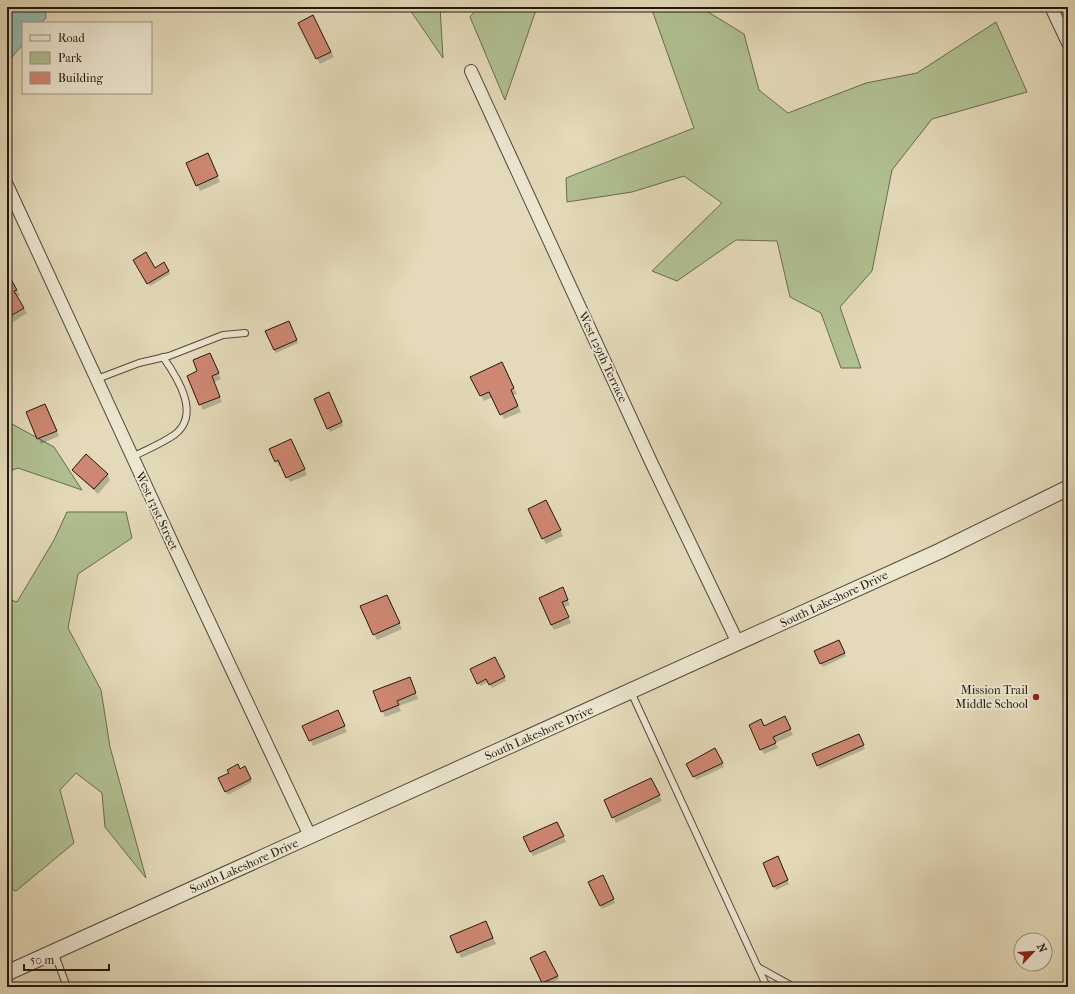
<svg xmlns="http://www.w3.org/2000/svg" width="1075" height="994" font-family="'IM FELL French Canon',serif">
<rect width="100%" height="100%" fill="#e4dab9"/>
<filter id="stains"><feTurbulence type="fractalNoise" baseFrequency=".005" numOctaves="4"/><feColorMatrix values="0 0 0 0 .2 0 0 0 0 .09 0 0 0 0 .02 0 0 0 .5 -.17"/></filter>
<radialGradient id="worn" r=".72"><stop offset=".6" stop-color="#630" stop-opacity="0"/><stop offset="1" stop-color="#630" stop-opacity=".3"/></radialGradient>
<g fill="#b1c091" stroke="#696c50">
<path d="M408,7H440L443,58Z"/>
<path d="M478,7H537L505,100L470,17Z"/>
<path d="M651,7H700L744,34L759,90L788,113L866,83L917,73L996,22L1027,92L932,119L892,170L872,271L840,307L861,368H841L821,313L790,297L777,241L736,240L677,281L652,271L722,203L684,176L632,192L567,202L566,178L694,128Z"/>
<path d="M12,424L54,447L82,490L18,468L7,472V425Z"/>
<path d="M67,512H126L132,538L78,574L68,628L101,690L110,747L146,878L105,827L102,793L76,773L60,790L74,843L16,891L7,887V599L17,602L54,540Z"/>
</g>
<path fill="#95bab1" stroke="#677971" d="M7,7H45L46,18L41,23H23V44L9,61H7Z"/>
<g fill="#0003">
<path d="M315,22L334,57L320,64L299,23Z"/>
<path d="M210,160L220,182L200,191L187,164Z"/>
<path d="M135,260L155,269L164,264L170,274L150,286Z"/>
<path d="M7,274L20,295L17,297L27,313L10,324L7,319Z"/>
<path d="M290,326L298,343L276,353L274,350Z"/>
<path d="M210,354L221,379L214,382L222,402L203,410L188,376L199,372Z"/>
<path d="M504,368L517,394L513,395L521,412L504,419L493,397L484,401L471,377Z"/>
<path d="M331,397L343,426L330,432L328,428Z"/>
<path d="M47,411L59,436L41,444L27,413Z"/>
<path d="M294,445L307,475L290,482L282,465L279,467L270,449Z"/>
<path d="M74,470L107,474L110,480L98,494L77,475Z"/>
<path d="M549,506L563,536L546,544L529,509Z"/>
<path d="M565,594L570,605L564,607L571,623L554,630L551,625Z"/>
<path d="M389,601L402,629L377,640L362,607Z"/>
<path d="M841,644L846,656L823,667L821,663Z"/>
<path d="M496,661L506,681L492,688L489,682L480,686L471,670Z"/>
<path d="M412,684L418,699L399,706L401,711L385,717L375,692Z"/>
<path d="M338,712L347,732L313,746L304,726Z"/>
<path d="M787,723L793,735L775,743L778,748L764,754L761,749L764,727Z"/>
<path d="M861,738L865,749L820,769L813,755Z"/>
<path d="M715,749L724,767L696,780L688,764Z"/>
<path d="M240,770L246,771L252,782L228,795L219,779Z"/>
<path d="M654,784L662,801L616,823L613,817Z"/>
<path d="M560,828L566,842L533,856L530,851Z"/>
<path d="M779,861L789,884L776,890L774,886Z"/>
<path d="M605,880L615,903L602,909L601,906Z"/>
<path d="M486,922L496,944L461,958L451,936Z"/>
<path d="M547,955L559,979L545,986L531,958Z"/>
<path d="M357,984L359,987H352Z"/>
</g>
<g fill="#ce8772" stroke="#211710">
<path d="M313,15L331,52L316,59L298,23Z"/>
<path d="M208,153L218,176L196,186L186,163Z"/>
<path d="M146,252L155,268L164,262L169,271L147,284L133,260Z"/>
<path d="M7,272L17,290L14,291L24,308L7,318Z"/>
<path d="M289,321L297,340L274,350L265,331Z"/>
<path d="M210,353L219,373L212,376L220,397L199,405L187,376L197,371L193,360Z"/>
<path d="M502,362L514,388L511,390L518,406L500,415L489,392L480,396L470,377Z"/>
<path d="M329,392L342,422L327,429L314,399Z"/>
<path d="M45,404L57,431L37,439L26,412Z"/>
<path d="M291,439L305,469L286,478L278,460L275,462L269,449Z"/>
<path d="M86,454L108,474L94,489L72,470Z"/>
<path d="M546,500L561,530L542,539L528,509Z"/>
<path d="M563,587L568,600L562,602L569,617L551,625L539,598Z"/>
<path d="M387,595L400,623L373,635L360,606Z"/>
<path d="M839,640L845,653L820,664L814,651Z"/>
<path d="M495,657L505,677L489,685L486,679L477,684L470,669Z"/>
<path d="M410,677L416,693L397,701L399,705L381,712L373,691Z"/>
<path d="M338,710L345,726L309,741L302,726Z"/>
<path d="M785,716L791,729L773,737L776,743L760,750L749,725L761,719L764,726Z"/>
<path d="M859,734L864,745L817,766L812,754Z"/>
<path d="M715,748L723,763L693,777L686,764Z"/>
<path d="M238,764L240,769L245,766L251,779L225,792L218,778L229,773L227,770Z"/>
<path d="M651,778L660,795L612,818L604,800Z"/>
<path d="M557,822L564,836L530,852L523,837Z"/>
<path d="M778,856L788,880L773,887L763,863Z"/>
<path d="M603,875L614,899L600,906L588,882Z"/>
<path d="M486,921L493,938L457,953L450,936Z"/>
<path d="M545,951L558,976L542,983L530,958Z"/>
</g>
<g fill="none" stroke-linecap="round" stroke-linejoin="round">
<defs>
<g id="service">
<path d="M97,379L139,363L169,356L223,335L245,333"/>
<path d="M132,457C146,450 161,444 174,435C202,415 177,377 163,357"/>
<path d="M631,692L767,987"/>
<path d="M54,952L67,987"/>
<path d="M758,967L794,987"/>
</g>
<g id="minor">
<path d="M1051,7L1068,43"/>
<path d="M471,71L652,464L737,641"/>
<path d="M7,185L175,549L310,836"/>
</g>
<path id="tertiary" d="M7,973L940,551L1068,488"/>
</defs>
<use href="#service" stroke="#52483a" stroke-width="8"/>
<use href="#minor" stroke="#52483a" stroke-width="14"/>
<use href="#tertiary" stroke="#52483a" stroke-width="17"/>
<use href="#service" stroke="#ede7d2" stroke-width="6"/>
<use href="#minor" stroke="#ede7d2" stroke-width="12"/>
<use href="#tertiary" stroke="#ede7d2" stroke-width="15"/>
</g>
<circle fill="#8f2418" stroke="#ede7d2" stroke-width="1.5" cx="1036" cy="697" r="4"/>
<g text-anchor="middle" stroke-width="4" stroke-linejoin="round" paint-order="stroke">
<g font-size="12" fill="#211710" stroke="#ede7d2">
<text transform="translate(603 357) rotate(65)" y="4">West 129th Terrace</text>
<text transform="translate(157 511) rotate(65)" y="4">West 131st Street</text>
<text transform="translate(834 599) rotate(-25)" y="4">South Lakeshore Drive</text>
<text transform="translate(539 733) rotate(-24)" y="4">South Lakeshore Drive</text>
<text transform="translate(244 866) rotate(-24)" y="4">South Lakeshore Drive</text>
</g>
<g font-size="12" fill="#211710" stroke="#ede7d2" text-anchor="end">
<text x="1028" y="694">Mission Trail<tspan x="1028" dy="14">Middle School</tspan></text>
</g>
</g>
<rect width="1075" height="994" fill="none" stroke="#e4dab9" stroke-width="24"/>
<rect x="8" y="8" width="1059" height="978" fill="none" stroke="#211710" stroke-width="2"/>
<rect x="12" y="12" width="1051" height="970" fill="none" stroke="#211710"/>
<rect x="22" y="22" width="130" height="72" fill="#ede7d2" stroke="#9b9484"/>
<rect x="30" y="35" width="20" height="6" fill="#ede7d2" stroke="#9b9484"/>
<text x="58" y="42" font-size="12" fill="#211710">Road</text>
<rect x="30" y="52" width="20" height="12" fill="#b1c091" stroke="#9b9484"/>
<text x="58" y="62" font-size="12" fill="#211710">Park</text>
<rect x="30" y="72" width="20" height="12" fill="#ce8772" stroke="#9b9484"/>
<text x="58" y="82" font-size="12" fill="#211710">Building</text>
<g transform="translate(1033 952) rotate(65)"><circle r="19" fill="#ede7d2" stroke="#9b9484"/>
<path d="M0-3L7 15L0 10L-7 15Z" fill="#8f2418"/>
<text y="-6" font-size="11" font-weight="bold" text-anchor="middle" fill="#211710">N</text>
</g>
<path d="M24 964v6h85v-6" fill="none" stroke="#211710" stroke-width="2"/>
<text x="30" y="964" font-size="12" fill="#211710" stroke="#ede7d2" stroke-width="3" paint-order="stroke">50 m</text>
<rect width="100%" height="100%" filter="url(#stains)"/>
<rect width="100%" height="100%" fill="url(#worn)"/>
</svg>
